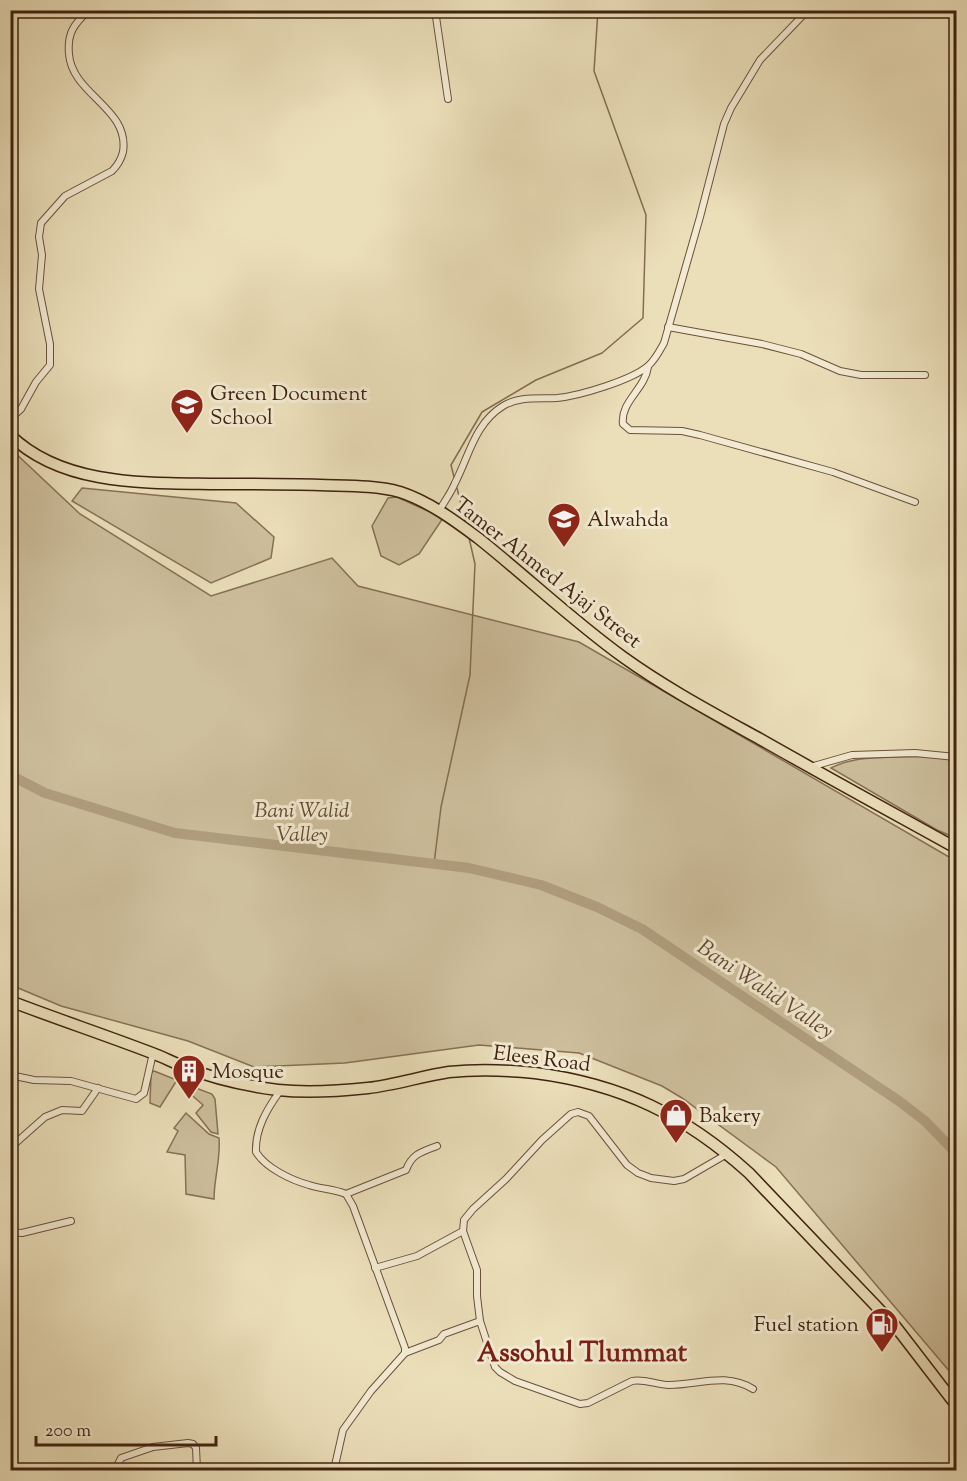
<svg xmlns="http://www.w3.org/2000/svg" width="967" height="1481" font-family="'Sorts Mill Goudy',serif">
<rect width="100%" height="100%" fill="#ebdfba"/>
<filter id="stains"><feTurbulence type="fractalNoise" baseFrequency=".00333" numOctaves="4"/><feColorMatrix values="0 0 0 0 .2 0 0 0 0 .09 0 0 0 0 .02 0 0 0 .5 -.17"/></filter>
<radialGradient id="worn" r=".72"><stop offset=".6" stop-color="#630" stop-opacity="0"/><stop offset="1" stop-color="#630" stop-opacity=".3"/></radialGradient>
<g fill="#cebf9d" stroke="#877056" stroke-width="1.5">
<path d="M11,449L80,514L211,596L332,558L358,586L579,642L956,861V1379L776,1167L682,1098L662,1086L579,1053L479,1045L345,1063L254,1067L188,1041L61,1006L11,985Z"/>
<path d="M82,488L236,503L274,537L271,558L211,583L72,501Z"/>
<path d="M397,497L443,518L419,554L399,565L381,556L372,526L388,498Z"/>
<path d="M930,756L956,761V838L937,830L831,768C856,754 901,758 930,756Z"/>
<path d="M154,1071L177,1080L160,1107L150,1103L151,1073Z"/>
<path d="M188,1085L212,1094L215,1099L218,1134L211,1132L196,1113L203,1105L186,1090Z"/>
<path d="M186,1113L209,1134L219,1138C221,1158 214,1178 214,1199L186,1194L185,1155L167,1152L178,1131L174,1128Z"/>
</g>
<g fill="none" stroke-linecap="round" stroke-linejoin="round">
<g stroke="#846d53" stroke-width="1.5">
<path d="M454,477L451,465L482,412L536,380L602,353L643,318L646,215L594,71L598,10"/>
<path d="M457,488L465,521"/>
<path d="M434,864L441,807L470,675L475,564L469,538"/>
</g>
<path stroke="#b19f80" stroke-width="10" d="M10,775L45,793L175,833L469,868L541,885L597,907L642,929L899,1101L925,1121L956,1153"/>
<defs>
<g id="minor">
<path d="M435,10L448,99"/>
<path d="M668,327L762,344L801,354L840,371L861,375H925"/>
<path d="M648,367C645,389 620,402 623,424L630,430L682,431L700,435L833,472L915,502"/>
<path d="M10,419L21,409L36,382L50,365V344L39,289L42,255L39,237L41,223L65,196L112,171C118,165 121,160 123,152C130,108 72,95 69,54C67,33 74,24 89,10"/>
<path d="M439,511C444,502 451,493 455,483C469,456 475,423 503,406C519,396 539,399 557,398C579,396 632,380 648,366C655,360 659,352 664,343L700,217L724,124L731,108L760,60L808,10"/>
<path d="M810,767L852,755L915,753L956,757"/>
<path d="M10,1075L34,1080L71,1081L136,1099L144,1093L153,1053"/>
<path d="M280,1091C267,1109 255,1129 256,1152C266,1168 291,1180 309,1185C321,1189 334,1189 346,1194L353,1206L405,1348V1353L371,1391L343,1430L334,1470"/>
<path d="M10,1148L45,1117L62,1110L82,1111L98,1088"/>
<path d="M727,1154L684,1179L674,1181L651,1178L638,1173L627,1165L589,1116L578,1112L571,1114L542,1140L506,1179L473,1209L464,1220L463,1231L477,1270V1296L480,1321L495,1367L500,1372L515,1381L580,1404L588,1403L632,1381C643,1378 657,1385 669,1385C699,1385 725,1372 753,1389"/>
<path d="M346,1194L406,1170C412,1154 421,1152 437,1146"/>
<path d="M10,1232L22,1233L71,1221"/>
<path d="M375,1268L417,1256L463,1231"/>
<path d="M405,1353L439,1340L444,1334L480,1321"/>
<path d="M118,1470V1464L121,1458L153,1447L188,1443L193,1444L196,1448L197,1470"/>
</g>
<path id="primary" d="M10,435C62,486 146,483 213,484C249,484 284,484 320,485C346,486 374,485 400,492C428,501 454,520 478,538C527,577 572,620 623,657C666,688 713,713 760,739C825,776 891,812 956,848"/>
<path id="trunk" d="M10,1001C57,1019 105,1035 152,1053C163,1057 174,1063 185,1067C214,1079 247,1086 278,1090C306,1093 340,1091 368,1088C395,1085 422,1076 449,1072C478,1069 506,1070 535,1073C621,1084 685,1115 749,1173L896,1327L956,1405"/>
</defs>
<use href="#minor" stroke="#6b513a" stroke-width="8"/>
<use href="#primary" stroke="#40220f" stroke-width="13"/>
<use href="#trunk" stroke="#40220f" stroke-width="13"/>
<use href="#minor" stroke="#f2ead2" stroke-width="6"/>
<use href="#primary" stroke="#ebdfba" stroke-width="10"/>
<use href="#trunk" stroke="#ebdfba" stroke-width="10"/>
</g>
<defs>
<symbol id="school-pin" viewBox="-11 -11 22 30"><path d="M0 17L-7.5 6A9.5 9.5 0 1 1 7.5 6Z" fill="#8f2418" stroke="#f2ead2"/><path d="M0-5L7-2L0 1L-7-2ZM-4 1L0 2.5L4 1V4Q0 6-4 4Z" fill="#fff"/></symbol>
<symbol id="building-pin" viewBox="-11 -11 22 30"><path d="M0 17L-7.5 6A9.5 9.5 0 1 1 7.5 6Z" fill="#8f2418" stroke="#f2ead2"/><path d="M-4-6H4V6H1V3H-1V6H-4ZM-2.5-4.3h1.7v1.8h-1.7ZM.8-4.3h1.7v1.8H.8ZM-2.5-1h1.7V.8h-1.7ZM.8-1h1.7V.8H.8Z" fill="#fff"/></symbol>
<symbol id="shop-pin" viewBox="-11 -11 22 30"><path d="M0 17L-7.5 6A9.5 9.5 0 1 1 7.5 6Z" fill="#8f2418" stroke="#f2ead2"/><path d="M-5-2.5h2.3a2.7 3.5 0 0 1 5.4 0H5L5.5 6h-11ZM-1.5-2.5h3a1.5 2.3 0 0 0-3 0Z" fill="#fff"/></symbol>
<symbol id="fuel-pin" viewBox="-11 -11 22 30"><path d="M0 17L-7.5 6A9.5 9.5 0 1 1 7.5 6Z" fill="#8f2418" stroke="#f2ead2"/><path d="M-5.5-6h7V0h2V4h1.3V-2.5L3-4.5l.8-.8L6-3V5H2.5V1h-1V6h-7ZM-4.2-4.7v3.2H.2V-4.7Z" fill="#fff"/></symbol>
</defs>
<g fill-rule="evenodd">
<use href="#school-pin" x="168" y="386" width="38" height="52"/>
<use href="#school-pin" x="545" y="500" width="38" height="52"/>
<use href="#building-pin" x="170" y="1052" width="38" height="52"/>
<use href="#shop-pin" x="657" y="1096" width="38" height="52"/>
<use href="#fuel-pin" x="863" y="1305" width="38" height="52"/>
</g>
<g text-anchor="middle" stroke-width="6" stroke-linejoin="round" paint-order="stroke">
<g font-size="21" fill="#40220f" stroke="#f2ead2" text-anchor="start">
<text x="210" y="400">Green Document<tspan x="210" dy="24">School</tspan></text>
<text x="587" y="526">Alwahda</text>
<text x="212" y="1078">Mosque</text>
<text x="699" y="1122">Bakery</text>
<text x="859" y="1331" text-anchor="end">Fuel station</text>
</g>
<g font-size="21" fill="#40220f" stroke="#f2ead2">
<text transform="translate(548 572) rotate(38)" y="7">Tamer Ahmed Ajaj Street</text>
<text transform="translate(542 1058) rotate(7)" y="7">Elees Road</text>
</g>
<g font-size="21" font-style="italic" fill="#644932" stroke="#f2ead2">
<text x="302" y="817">Bani Walid<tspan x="302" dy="24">Valley</tspan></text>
</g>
<g font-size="22" font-style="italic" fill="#624831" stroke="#f2ead2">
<text transform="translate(766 988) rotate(34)" y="8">Bani Walid Valley</text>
</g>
<g font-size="27" font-weight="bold" fill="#7a1f14" stroke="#f2ead2">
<text x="582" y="1361">Assohul Tlummat</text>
</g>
</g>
<rect width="967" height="1481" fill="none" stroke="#ebdfba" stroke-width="36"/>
<rect x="12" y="12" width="943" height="1457" fill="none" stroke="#40220f" stroke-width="3"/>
<rect x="18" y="18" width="931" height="1445" fill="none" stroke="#40220f" stroke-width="1.5"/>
<path d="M36 1436v9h180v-9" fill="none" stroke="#40220f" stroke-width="3"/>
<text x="45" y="1436" font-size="18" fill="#40220f" stroke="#f2ead2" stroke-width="4.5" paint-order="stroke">200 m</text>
<rect width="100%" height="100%" filter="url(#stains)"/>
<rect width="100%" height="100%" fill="url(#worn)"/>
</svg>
